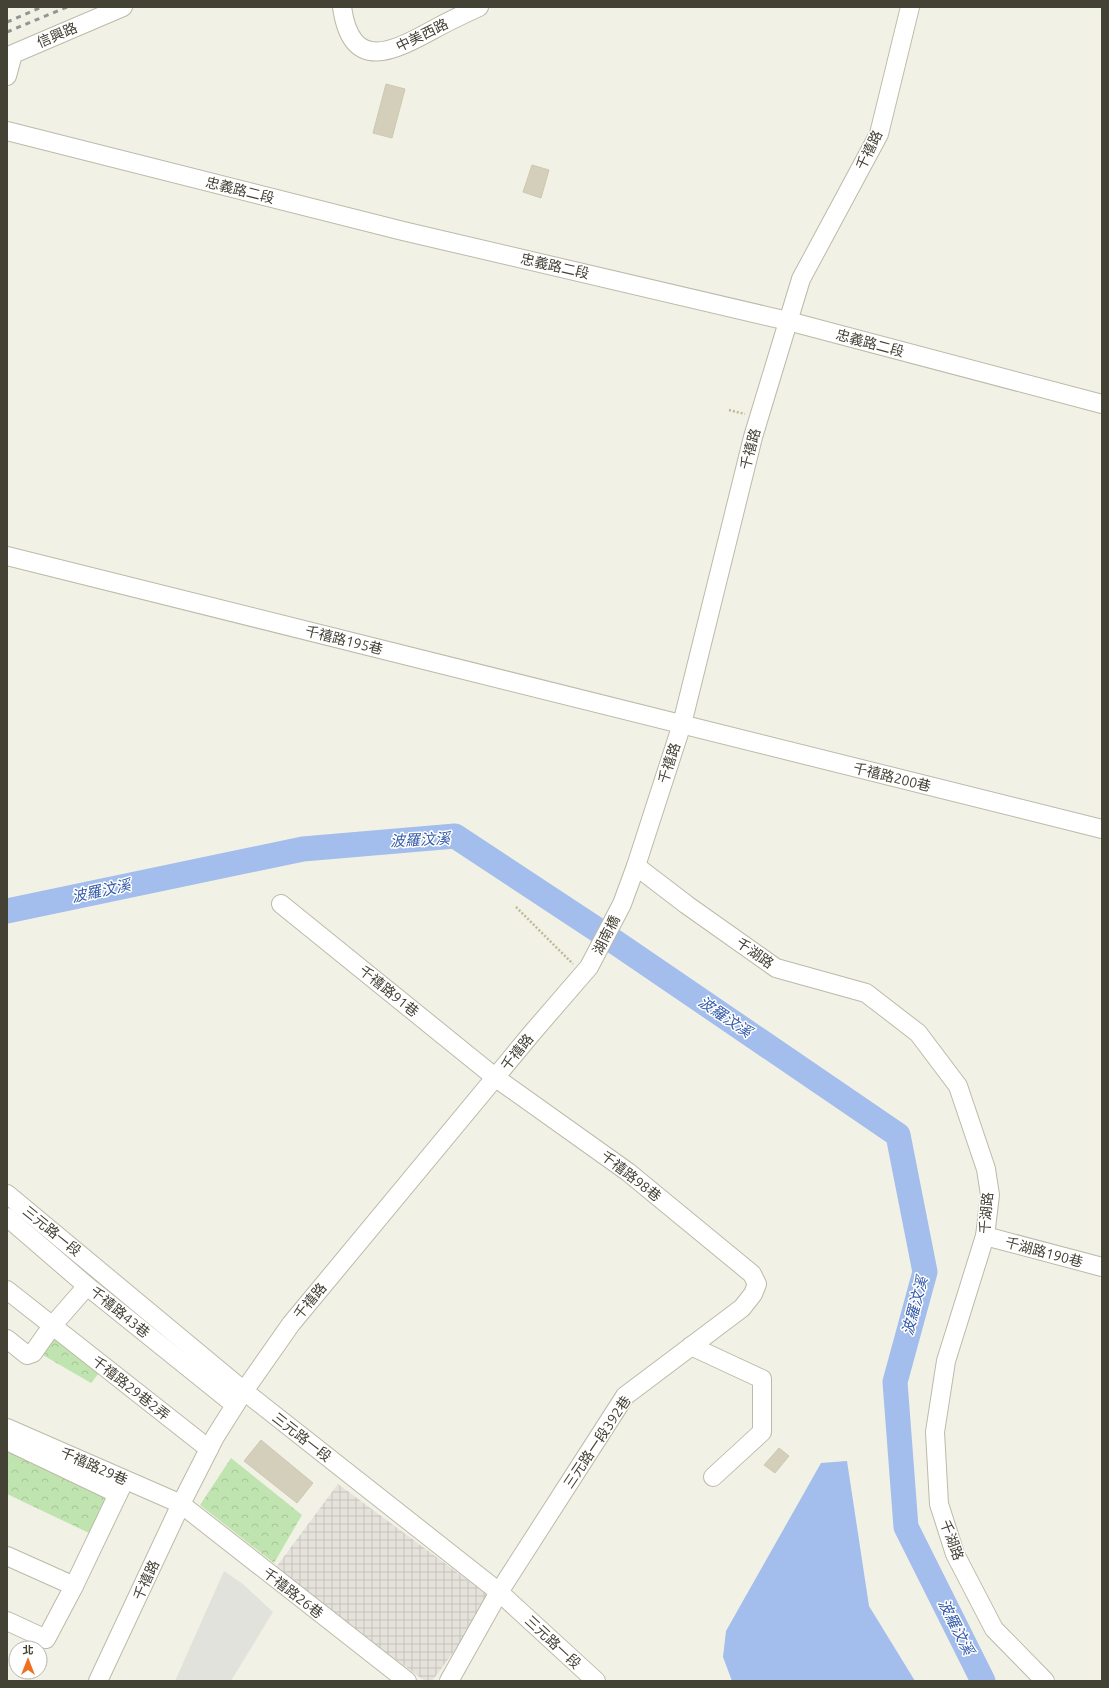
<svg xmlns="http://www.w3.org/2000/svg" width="1109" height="1688" font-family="Ubuntu,'Noto Sans TC',sans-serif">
<defs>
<pattern id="industrial-grid" width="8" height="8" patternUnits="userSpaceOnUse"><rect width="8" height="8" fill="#e4e2da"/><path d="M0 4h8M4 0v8" fill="none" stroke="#c5c3bc"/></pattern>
<pattern id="forest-crowns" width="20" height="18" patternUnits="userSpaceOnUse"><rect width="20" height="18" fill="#bfe4af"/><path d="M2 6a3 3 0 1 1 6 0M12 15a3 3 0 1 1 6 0" fill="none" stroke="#a5c597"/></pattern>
</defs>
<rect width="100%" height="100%" fill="#f2f1e5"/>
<path fill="url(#industrial-grid)" d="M338,1484L493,1599L432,1681H425L274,1570Z"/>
<g fill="url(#forest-crowns)">
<path d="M54,1335L99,1373L91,1383L41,1354Z"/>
<path d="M7,1450L106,1497L89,1533L7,1494Z"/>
<path d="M231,1458L302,1515L274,1563L200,1505Z"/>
</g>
<path fill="#e2e2dd" d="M224,1571L243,1584L273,1612L231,1681H175Z"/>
<path fill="#a3bdec" d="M847,1461L869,1606L915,1681H732L723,1657L726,1631L821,1463Z"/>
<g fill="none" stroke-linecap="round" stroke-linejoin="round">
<path stroke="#a3bdec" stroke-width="25" d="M7,911L303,849L455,836L596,929L898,1135L925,1272L895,1382L906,1527L983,1681"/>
</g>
<g fill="#d3cfbb" stroke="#cdc8af">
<path d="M386,84L405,89L392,138L373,133Z"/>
<path d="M532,165L549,170L541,198L523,192Z"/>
<path d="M261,1440L313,1483L297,1503L244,1461Z"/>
<path d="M779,1448L789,1456L775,1473L764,1465Z"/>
</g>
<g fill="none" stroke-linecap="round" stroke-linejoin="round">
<defs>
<g id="minor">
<path d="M342,7C352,78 399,48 440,26C453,19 466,13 479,7"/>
<path d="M7,76L13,54L123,7"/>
<path d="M7,131L403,231L788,321L1102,404"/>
<path d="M7,556L1102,829"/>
<path d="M636,866L687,905L776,968L866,993L918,1033L958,1086L986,1169L990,1195L985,1236L946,1361L935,1432L939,1504L955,1554L994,1629L1045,1681"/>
<path d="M281,904L496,1078L628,1172L752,1274L757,1284L753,1294L742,1308L625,1396L499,1592L449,1681"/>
<path d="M7,1194L244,1391L499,1592L596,1681"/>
<path d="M7,1217L87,1286L235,1405"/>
<path d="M985,1236L1102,1267"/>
<path d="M7,1290L209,1449"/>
<path d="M7,1339L27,1355L33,1353L52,1326L87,1286"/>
<path d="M691,1346L762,1379V1432L713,1477"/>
<path d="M7,1428L181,1504L407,1681"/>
<path d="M7,1441L118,1494L123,1484"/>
<path d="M7,1556L74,1586"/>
<path d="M7,1621L46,1639L74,1586L118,1494"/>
<path d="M98,1681L181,1504L215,1437L244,1391L291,1324L532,1033L589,967L622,904L636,866L682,724L753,437L801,279L879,134L910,7"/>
</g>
</defs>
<use href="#minor" stroke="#bcbaa8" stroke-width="20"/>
<g stroke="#bdba9a" stroke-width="2.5" stroke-dasharray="2 2" stroke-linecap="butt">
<path d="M729,410L745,414"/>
<path d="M516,907L573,964"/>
</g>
<use href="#minor" stroke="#fff" stroke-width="18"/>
<g stroke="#949494" stroke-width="3" stroke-dasharray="5 5" stroke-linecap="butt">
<path d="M7,22L42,7"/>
<path d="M7,32L67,7"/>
</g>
</g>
<g text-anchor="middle" stroke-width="3" stroke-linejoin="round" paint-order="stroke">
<g font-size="14" fill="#444135" stroke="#fff">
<text transform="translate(57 35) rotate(-23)" y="5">信興路</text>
<text transform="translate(422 35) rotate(-26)" y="5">中美西路</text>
<text transform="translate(869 150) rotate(-64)" y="5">千禧路</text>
<text transform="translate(240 190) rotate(14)" y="5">忠義路二段</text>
<text transform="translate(555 266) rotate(13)" y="5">忠義路二段</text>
<text transform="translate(870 343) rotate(15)" y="5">忠義路二段</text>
<text transform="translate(750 449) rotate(-75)" y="5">千禧路</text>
<text transform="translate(344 640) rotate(14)" y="5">千禧路195巷</text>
<text transform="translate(669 763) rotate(-72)" y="5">千禧路</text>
<text transform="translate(892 777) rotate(14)" y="5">千禧路200巷</text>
<text transform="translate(606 935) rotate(-63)" y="5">湖南橋</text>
<text transform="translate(755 953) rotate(35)" y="5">千湖路</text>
<text transform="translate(389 991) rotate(39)" y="5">千禧路91巷</text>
<text transform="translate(517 1052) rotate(-51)" y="5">千禧路</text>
<text transform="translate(631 1176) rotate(38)" y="5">千禧路98巷</text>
<text transform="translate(986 1213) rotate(-85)" y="5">千湖路</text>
<text transform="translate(52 1231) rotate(39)" y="5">三元路一段</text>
<text transform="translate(1044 1252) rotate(15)" y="5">千湖路190巷</text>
<text transform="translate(310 1301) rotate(-50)" y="5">千禧路</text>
<text transform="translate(120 1312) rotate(39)" y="5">千禧路43巷</text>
<text transform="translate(131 1388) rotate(38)" y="5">千禧路29巷2弄</text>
<text transform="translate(302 1437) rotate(38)" y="5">三元路一段</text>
<text transform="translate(597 1442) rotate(-56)" y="5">三元路一段392巷</text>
<text transform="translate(94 1466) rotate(24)" y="5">千禧路29巷</text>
<text transform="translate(952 1540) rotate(70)" y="5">千湖路</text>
<text transform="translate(146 1580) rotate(-65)" y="5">千禧路</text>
<text transform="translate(293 1593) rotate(38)" y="5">千禧路26巷</text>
<text transform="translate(553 1642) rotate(43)" y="5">三元路一段</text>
</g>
<g font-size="15" font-style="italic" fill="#345baa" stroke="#fff">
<text transform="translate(420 840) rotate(-3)" y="5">波羅汶溪</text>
<text transform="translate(101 891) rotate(-12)" y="5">波羅汶溪</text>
<text transform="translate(725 1017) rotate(34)" y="5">波羅汶溪</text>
<text transform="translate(915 1306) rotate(-75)" y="5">波羅汶溪</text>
<text transform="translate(956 1627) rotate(63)" y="5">波羅汶溪</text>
</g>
</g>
<rect width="1109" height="1688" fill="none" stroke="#444135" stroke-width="16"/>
<g transform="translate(28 1660)"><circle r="19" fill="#ffffff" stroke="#b4b3ae"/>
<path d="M0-3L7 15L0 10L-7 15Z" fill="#ef701e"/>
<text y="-6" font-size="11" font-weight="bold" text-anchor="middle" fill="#444135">北</text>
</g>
</svg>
